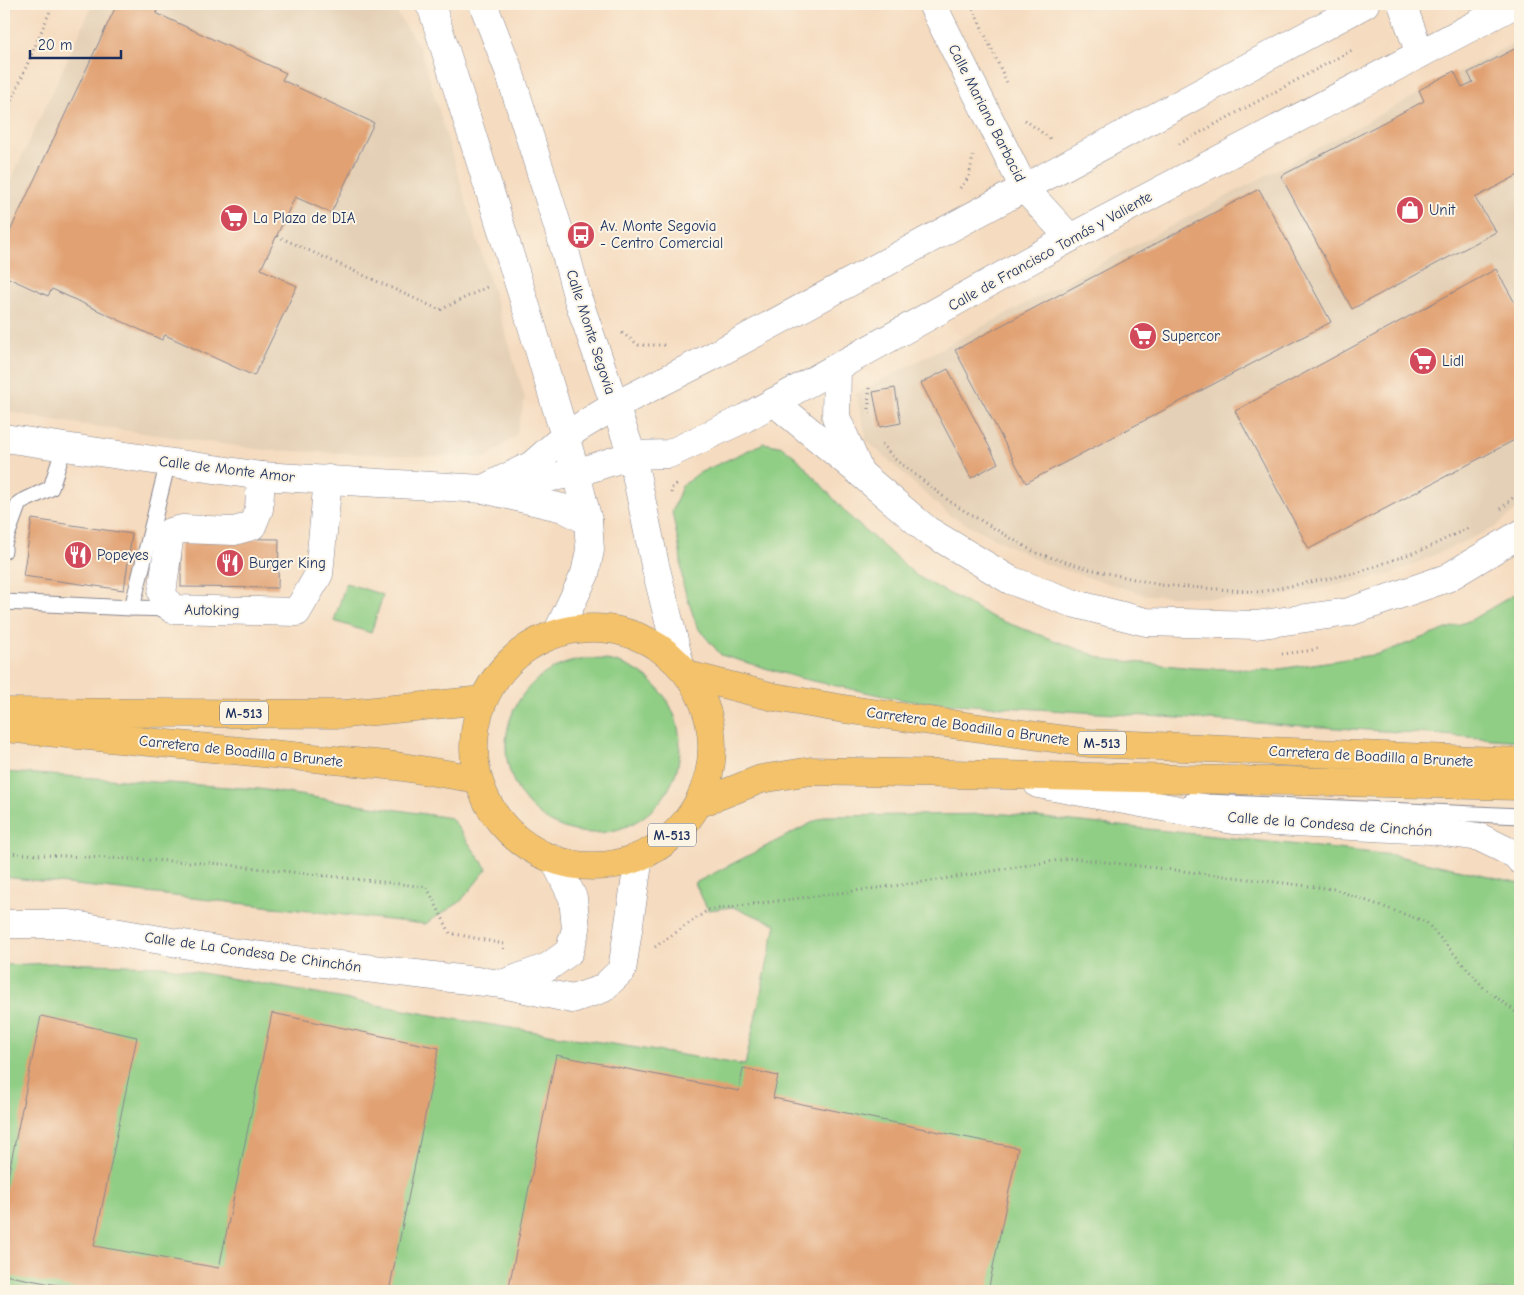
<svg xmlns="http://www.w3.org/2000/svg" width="1524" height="1295" font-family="'Comic Neue',sans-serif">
<rect width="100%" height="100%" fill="#fcf5e5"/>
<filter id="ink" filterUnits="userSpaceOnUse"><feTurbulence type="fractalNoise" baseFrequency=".02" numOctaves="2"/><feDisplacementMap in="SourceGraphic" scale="10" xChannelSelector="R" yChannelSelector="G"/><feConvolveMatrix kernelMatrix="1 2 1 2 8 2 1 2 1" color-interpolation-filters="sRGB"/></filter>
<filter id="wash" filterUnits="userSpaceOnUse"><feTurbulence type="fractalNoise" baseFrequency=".0096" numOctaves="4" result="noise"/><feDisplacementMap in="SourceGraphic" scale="20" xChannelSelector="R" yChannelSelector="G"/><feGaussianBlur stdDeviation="1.12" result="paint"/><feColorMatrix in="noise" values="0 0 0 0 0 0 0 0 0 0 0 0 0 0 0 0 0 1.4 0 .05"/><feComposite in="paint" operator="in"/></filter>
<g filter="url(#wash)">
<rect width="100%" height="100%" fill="#f5dbbf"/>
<g fill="#e4d0b6">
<path d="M93,4H391L420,48L525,398L516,436L486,458L264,450L43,419L4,410V195Z"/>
<path d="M1520,40V507L1494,528L1392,574L1262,600L1146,595L1045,564L949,515L867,441L856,394Z"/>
</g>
<g fill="#90ce85" stroke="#567e72">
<path d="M764,443L783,447L797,458L852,519L917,576L994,618L1105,659L1194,668L1273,670L1379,654L1471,620L1520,591V741L1416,733L908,701L799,678L721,655L697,627L683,585L680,551L672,512L682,486L699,473Z"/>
<path d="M346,583L383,595L371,633L334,621Z"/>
<circle cx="593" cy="746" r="87"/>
<path d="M4,772L259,789L451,818L487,869L460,902L425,924L4,877Z"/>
<path d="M1006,814L1393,855L1520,883V1291H4V965L55,963L163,966L448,1018L745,1065L776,924L733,907L708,910L695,883L825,816Z"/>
</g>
<g id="blocks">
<g fill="#e1a172">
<path d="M117,4H160L156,13L286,73L282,80L374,123L331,213L295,197L261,269L297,286L254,376L165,335L162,340L52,289L48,296L4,276V244Z"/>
<path d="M1520,46V174L1475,198L1496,232L1352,309L1281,176L1424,101L1419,90L1454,71L1462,87L1473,82L1468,73Z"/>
<path d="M1259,189L1331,322L1026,483L955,350Z"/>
<path d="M1496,269L1520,312V437L1309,549L1235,411Z"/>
<path d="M948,369L998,463L971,478L921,383Z"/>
<path d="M895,388L901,423L880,427L873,392Z"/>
<path d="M32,519L132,534L124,590L23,576Z"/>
<path d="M181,538L279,539L278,588L181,587Z"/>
<path d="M272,1013L439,1048L389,1291H88L4,1275V1196L41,1016L137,1037L94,1246L219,1268Z"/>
<path d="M556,1055L739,1091L743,1068L778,1076L773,1098L1018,1148L988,1291H508Z"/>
</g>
</g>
</g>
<g filter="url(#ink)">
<use href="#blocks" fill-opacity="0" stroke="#88858e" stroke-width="1"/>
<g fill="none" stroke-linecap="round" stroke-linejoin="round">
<defs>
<g id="service">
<path d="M4,551V544L19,503L51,488L64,447"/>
<path d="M4,602L132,608L168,462"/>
<path d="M132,608L172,609"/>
<path d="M1192,800L1208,802L1520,816"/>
</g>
<g id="minor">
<path d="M429,4L432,8L528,313L576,473L588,521L590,550L585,574L557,633"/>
<path d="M483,4L509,71L562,240L578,299L632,455L655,565L680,665"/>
<path d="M932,4L1024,188L1070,238"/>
<path d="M1402,4L1420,54"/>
<path d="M837,368L836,417L858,468"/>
<path d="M774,402L859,472L927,530L1010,580L1072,603L1146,622L1256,625L1349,612L1447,578L1520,534"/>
<path d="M4,438L261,476L483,489L576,473L632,455L669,454L745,418L1070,238L1515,4"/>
<path d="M261,476L259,509L252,526L234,531L182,529L170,532L162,594L172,609L297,612L319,574L328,479"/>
<path d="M588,521L563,508L483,489L532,465L565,436L616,405L713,356L1365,4"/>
<path d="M1038,784L1233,820L1430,830L1479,837L1516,855L1520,860"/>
</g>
<g id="tertiary">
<path d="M4,924H69L229,952L502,984L572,999L602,989L622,970L639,857"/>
<path d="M502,984L548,967L569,952L576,929L573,898L554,859"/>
</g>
<g id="primary">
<circle cx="593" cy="747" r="119"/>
<path d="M688,675L774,697L844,709L1088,743L1520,762"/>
<path d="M4,712L345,714L483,700"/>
<path d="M5,728L396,766L478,779"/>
<path d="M698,804L761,779L811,771L1520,786"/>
</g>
</defs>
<use href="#service" stroke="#88858e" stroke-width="17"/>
<use href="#minor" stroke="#88858e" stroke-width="29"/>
<use href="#tertiary" stroke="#88858e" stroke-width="29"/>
<use href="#primary" stroke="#88858e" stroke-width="29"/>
<g stroke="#88858e" stroke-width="3" stroke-dasharray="1 4" stroke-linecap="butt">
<path d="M971,4L1008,85"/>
<path d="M4,119L53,4"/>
<path d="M1025,120L1052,140"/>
<path d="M1179,144L1354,49"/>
<path d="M960,188L969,177L973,156"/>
<path d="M277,236L440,310L489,286"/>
<path d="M622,333L639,345H666"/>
<path d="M869,388V414"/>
<path d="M882,444L895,459L953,504L1036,553L1089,569L1161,585L1259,592L1356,573L1427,548L1470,527"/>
<path d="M671,493L672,488L679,482"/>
<path d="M1501,509L1520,491"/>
<path d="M1282,654L1307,651L1320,648"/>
<path d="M4,853L211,863L427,887L450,933L504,944L503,952"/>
<path d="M655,947L708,910L931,881L1072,858L1334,889L1426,922L1484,988L1520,1015"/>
</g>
<use href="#service" stroke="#fff" stroke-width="15"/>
<use href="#minor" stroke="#fff" stroke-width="28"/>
<use href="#tertiary" stroke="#fff" stroke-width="28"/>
<use href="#primary" stroke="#f3c26a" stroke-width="28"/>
</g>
</g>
<defs>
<symbol id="shop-disc" viewBox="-11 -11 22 22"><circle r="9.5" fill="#d1495b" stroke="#fcf5e5"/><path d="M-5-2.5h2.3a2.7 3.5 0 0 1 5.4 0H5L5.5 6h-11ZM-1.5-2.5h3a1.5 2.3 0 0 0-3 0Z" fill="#fff"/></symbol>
<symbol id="supermarket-disc" viewBox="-11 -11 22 22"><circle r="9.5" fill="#d1495b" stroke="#fcf5e5"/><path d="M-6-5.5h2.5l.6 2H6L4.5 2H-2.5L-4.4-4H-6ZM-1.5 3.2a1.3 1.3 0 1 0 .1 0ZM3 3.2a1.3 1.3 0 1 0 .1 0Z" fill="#fff"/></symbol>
<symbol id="bus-disc" viewBox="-11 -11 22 22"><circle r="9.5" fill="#d1495b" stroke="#fcf5e5"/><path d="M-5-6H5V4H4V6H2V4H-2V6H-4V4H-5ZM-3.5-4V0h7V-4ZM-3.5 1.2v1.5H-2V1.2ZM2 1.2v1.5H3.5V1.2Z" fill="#fff"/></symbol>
<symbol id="restaurant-disc" viewBox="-11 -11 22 22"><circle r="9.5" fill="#d1495b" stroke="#fcf5e5"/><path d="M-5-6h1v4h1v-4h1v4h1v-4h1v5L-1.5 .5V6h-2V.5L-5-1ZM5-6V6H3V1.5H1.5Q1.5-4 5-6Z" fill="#fff"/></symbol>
</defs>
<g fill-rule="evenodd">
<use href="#shop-disc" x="1394" y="194" width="32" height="32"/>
<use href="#supermarket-disc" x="218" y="202" width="32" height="32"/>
<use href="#bus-disc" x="565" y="219" width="32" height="32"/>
<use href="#supermarket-disc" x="1127" y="320" width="32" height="32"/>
<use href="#supermarket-disc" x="1407" y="345" width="32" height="32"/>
<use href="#restaurant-disc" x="62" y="539" width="32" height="32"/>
<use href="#restaurant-disc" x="214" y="547" width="32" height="32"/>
</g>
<g text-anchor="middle" stroke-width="4" stroke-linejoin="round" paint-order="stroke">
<g fill="#fcf5e5" stroke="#5e6a86" stroke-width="1">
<rect x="220" y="701.5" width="48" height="23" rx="4"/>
<rect x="1078" y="731.5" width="48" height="23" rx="4"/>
<rect x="648" y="823.5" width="48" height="23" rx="4"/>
</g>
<g font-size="14" font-weight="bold" fill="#1b2f5e">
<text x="244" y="718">M-513</text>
<text x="1102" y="748">M-513</text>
<text x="672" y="840">M-513</text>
</g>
<g font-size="15" fill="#1b2f5e" stroke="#fcf5e5">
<text transform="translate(987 113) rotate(63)" y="5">Calle Mariano Barbacid</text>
<text transform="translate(1050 251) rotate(-29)" y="5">Calle de Francisco Tomás y Valiente</text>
<text transform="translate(591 332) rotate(72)" y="5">Calle Monte Segovia</text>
<text transform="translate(227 469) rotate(7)" y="5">Calle de Monte Amor</text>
<text transform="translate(212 610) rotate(1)" y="5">Autoking</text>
<text transform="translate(968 726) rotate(8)" y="5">Carretera de Boadilla a Brunete</text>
<text transform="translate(241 751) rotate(6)" y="5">Carretera de Boadilla a Brunete</text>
<text transform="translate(1371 756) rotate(3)" y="5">Carretera de Boadilla a Brunete</text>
<text transform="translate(1330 824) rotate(4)" y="5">Calle de la Condesa de Cinchón</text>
<text transform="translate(253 952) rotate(8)" y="5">Calle de La Condesa De Chinchón</text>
</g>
<g font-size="15" fill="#1b2f5e" stroke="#fcf5e5" text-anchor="start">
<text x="1429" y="215">Unit</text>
<text x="253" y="223">La Plaza de DIA</text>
<text x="600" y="231">Av. Monte Segovia<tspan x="600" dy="17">- Centro Comercial</tspan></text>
<text x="1162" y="341">Supercor</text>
<text x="1442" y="366">Lidl</text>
<text x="97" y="560">Popeyes</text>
<text x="249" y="568">Burger King</text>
</g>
</g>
<rect width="1524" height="1295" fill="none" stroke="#fcf5e5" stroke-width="20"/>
<path d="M30 50v8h91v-8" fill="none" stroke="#1b2f5e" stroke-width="2.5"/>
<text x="38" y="50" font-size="15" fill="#1b2f5e" stroke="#fcf5e5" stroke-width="4" paint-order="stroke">20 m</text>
</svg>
